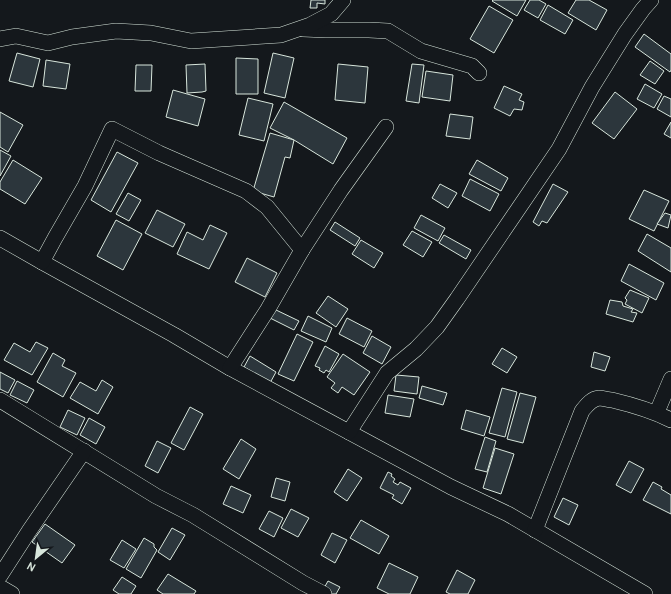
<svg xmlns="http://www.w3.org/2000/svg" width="671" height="594" font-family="Cabin,sans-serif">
<rect width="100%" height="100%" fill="#14181c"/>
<g fill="#2c363c" stroke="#d8e6dc">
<path d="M311,0H325V4L317,3V8H310Z"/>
<path d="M493,0H526L517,16L492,1Z"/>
<path d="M530,0H539L546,4L538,18L524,10Z"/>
<path d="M576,0H589L607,10L596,30L568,13Z"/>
<path d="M548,5L573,20L565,34L540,20Z"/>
<path d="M489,6L513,20L494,53L470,39Z"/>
<path d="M644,34L671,54V70L670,72L635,47Z"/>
<path d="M17,53L40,59L33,87L9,81Z"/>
<path d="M273,53L294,58L285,98L264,93Z"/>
<path d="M236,58L258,59V94H236Z"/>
<path d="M46,60L70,64L66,89L43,86Z"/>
<path d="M650,61L664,71L655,84L640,75Z"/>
<path d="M205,64L206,91L202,92L187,93L186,65Z"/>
<path d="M338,64L368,67L365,103L335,100Z"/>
<path d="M412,64L424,65L419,103L406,101Z"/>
<path d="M136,65H152L151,91H135Z"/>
<path d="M426,71L453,75L450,101L422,97Z"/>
<path d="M645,84L662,94L654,108L637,99Z"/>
<path d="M504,86L522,94L519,100L524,102L522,110L514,109L510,116L494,108Z"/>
<path d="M173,90L205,99L198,126L166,117Z"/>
<path d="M615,92L637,109L614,139L592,123Z"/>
<path d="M664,96L671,99V117L657,109Z"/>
<path d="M248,98L273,104L264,141L239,135Z"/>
<path d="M284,102L347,138L333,164L294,140L270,128Z"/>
<path d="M0,112L23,125L8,152L0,147Z"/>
<path d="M450,114L473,117L470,139L446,136Z"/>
<path d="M671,122V138L664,134Z"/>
<path d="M270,133L294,140L290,158L285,157L274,197L253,191Z"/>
<path d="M0,150L11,156L0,176Z"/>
<path d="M117,152L138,163L111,212L91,200Z"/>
<path d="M13,160L42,178L25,204L0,189V182Z"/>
<path d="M477,160L508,178L501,191L469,174Z"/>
<path d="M470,179L499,194L490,211L462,196Z"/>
<path d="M440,184L457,193L448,208L432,198Z"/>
<path d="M553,184L568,192L547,223L542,221L539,226L533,222Z"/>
<path d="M644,190L669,201L654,231L629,219Z"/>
<path d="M128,193L141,200L129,221L116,214Z"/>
<path d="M157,210L185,224L173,247L145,233Z"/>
<path d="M665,213L671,215L668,228L657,224Z"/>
<path d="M421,215L445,228L438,241L414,228Z"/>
<path d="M116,220L142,234L123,270L97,256Z"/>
<path d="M335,222L360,238L355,246L330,230Z"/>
<path d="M210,225L227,233L209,269L177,254L187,232L203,240Z"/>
<path d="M412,231L432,242L423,257L403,245Z"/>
<path d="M647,234L671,248V272L638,251Z"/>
<path d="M444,235L471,250L466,259L439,243Z"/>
<path d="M361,240L383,253L374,268L352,254Z"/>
<path d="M247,258L277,273L265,297L235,282Z"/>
<path d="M629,264L664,283L656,300L621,281Z"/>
<path d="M630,290L649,298L642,313L625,304L627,300L625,298Z"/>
<path d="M328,296L348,309L336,327L316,313Z"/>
<path d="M610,300L622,302L623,306L633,309L631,312L637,313L633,322L606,314Z"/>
<path d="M274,309L299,321L294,330L270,318Z"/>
<path d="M308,316L332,328L326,342L301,331Z"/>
<path d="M347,318L372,331L364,347L339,334Z"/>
<path d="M297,334L313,342L294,381L278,374Z"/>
<path d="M372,336L391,347L382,364L363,353Z"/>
<path d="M36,342L48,348L32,375L4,360L14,343L30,352Z"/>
<path d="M325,346L339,354L329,372L326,370L324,373L319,370L320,368L315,366Z"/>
<path d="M502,348L517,357L507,373L492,364Z"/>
<path d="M594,352L610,357L605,371L591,367Z"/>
<path d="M53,353L65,360L62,366L76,373L63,397L37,382Z"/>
<path d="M343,354L370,372L354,395L342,387L338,393L331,388L335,383L327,377Z"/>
<path d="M250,356L276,372L270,383L244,367Z"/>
<path d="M0,372L15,380L8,393L0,389Z"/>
<path d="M396,375L419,377L417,394L394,391Z"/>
<path d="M102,380L113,387L98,414L70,398L80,382L96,391Z"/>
<path d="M17,381L34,390L27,403L10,395Z"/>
<path d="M422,386L447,393L443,405L419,398Z"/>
<path d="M502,388L517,392L505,437L489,433Z"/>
<path d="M520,393L536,397L523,443L507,439Z"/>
<path d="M388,395L414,399L410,417L385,413Z"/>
<path d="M190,407L203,414L184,450L171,443Z"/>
<path d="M68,410L85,418L77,435L60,427Z"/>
<path d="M466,410L490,417L484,436L461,429Z"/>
<path d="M89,418L105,427L96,444L80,435Z"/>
<path d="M485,437L496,441L487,472L475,469Z"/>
<path d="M241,439L256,449L239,479L223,469Z"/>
<path d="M157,441L171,448L158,473L145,466Z"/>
<path d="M495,448L514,454L501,494L483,488Z"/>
<path d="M629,461L644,469L631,493L616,485Z"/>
<path d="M348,469L362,478L347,501L334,492Z"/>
<path d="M388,472L392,474L391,476L395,479L393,482L398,485L400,482L411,488L402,504L392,498L394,495L380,488Z"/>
<path d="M276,478L290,482L285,501L271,497Z"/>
<path d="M653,482L662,487L661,489L671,495V514L643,500Z"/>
<path d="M231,486L251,495L243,513L223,504Z"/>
<path d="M563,498L578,505L569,525L554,517Z"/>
<path d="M291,509L309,518L298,537L281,528Z"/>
<path d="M269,511L283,518L274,537L259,529Z"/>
<path d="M361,520L389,536L379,554L350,538Z"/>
<path d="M45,524L75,545L62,563L32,542Z"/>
<path d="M172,528L185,535L170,560L158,552Z"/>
<path d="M332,533L347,540L335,563L321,555Z"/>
<path d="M144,538L154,544V547L157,550L141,578L126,569Z"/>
<path d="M122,540L136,549L124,568L110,560Z"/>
<path d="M389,563L418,577L410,594H389L377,588Z"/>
<path d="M457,570L475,580L468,594H450L446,592Z"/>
<path d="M168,574L196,591L194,594H163L157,590Z"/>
<path d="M122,577L136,586L131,594H119L113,590Z"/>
<path d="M328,581L340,587L336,594H331L323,590Z"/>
</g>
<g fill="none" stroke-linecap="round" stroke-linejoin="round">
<defs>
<g id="minor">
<path d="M303,29L326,30H369L388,31L421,51L472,66L479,73"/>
<path d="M0,39L16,36L48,43L72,37L116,31L151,33L191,41L281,35L310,25L331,14L343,0"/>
<path d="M0,238L42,262L174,335L230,368L451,487L508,514L645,594"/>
<path d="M42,262L55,238L85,186L112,129L159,153L246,191L267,207L302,250"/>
<path d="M230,368L268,309L302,250L341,190L386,127"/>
<path d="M0,400L156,496L193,515L303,583L324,594"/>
<path d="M657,412L671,379"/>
<path d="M349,432L387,373L416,349L437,327L457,299L559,149L592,87L625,34L643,9L651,0"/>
<path d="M535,530L582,411C587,405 591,399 599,398C603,398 608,400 612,400C633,405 651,410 671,420"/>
<path d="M0,576L29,531L84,451"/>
<path d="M0,587L12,594"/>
</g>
</defs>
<use href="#minor" stroke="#d8e6dc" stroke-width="16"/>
<use href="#minor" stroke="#14181c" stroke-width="15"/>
</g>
<g transform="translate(36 558) rotate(209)" stroke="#14181c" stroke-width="3" paint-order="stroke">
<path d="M0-3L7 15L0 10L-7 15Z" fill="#d8e6dc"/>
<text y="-6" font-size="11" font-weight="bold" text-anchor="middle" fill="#d8e6dc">N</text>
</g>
</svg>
